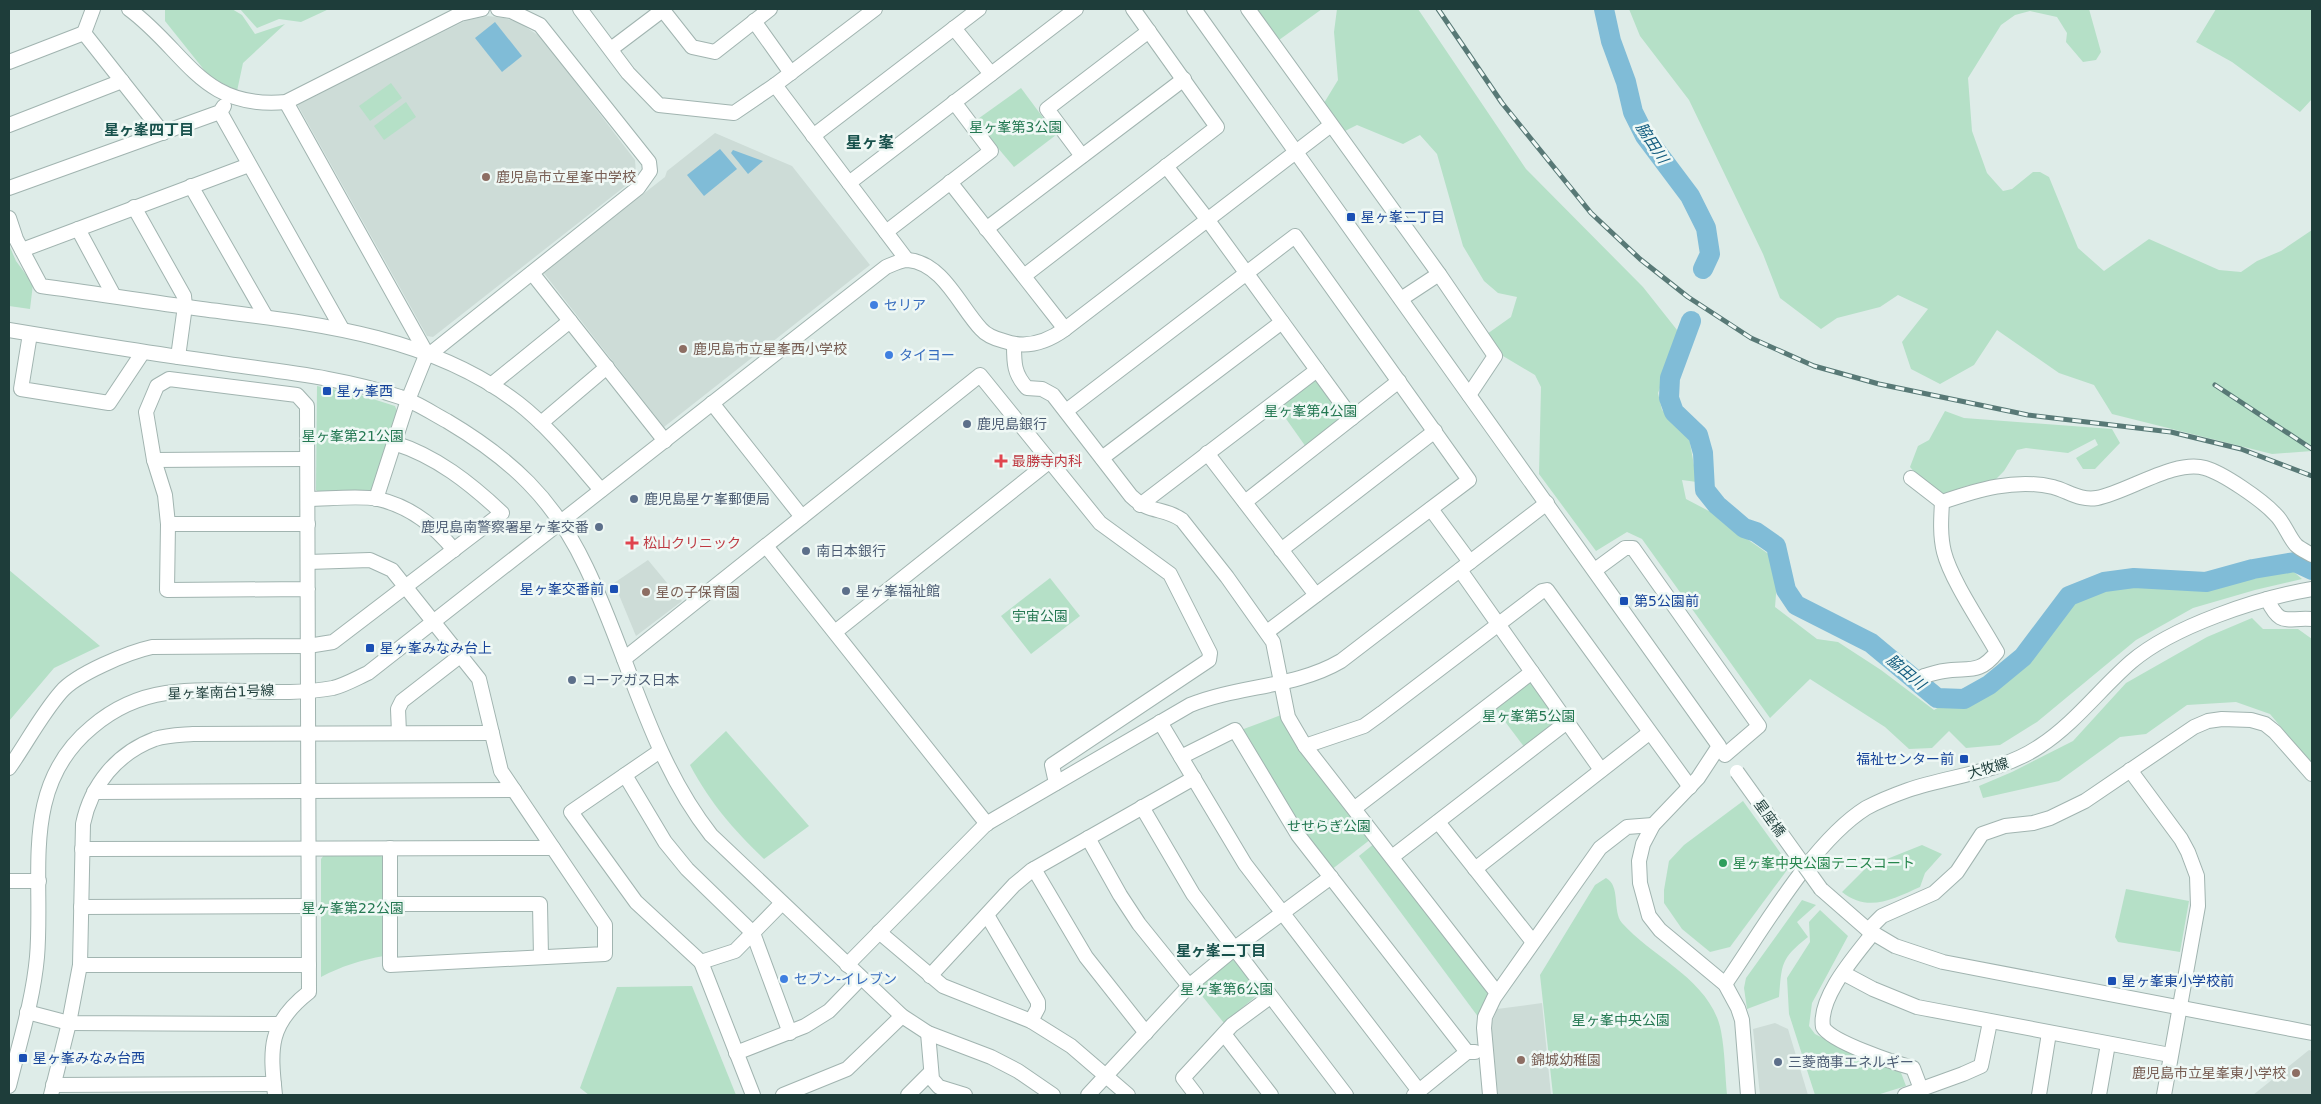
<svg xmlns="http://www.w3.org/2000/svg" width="2321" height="1104" font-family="'DejaVu Sans','Noto Sans JP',sans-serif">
<rect width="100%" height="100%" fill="#deece8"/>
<g fill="#cddcd7">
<path d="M488,16L504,18L518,22L541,37L635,160L636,174L633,180L433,337L427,336L297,104L467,20Z"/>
<path d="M715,133L792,166L870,265L664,427L543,272L665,177L667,171Z"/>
<path d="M648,560L682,601L636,636L614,583Z"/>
<path d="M1542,1003L1551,1095H1498L1491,1025L1497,1009Z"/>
<path d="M1775,1023L1788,1029L1808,1095H1760L1753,1029Z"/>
<path d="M2309,1050L2312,1051V1095H2253Z"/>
</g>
<g fill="#b5e0c7">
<path d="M165,9H232L242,15L255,34L285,24L243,63L237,91L209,76L165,21Z"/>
<path d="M240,9H329L301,22L279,19L257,28Z"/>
<path d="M1257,9H1322L1279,40Z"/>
<path d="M1337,9H1418L1526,169L1643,287L1681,335L1658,393L1662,410L1688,432L1697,482L1682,480L1686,499L1724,519L1734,530L1770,555L1777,582L1775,607L1817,639L1838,642L1881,670L1934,710L2015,663L2046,613L2079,582L2127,569L2180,585L2281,561L2302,579L2255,590L2193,608L2136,640L2037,722L2000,745L1966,748L1949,731L1932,748L1909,749L1885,727L1810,679L1770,718L1642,539L1627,532L1596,551L1539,474L1541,387L1535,375L1503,356L1487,334L1511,317L1517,297L1498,293L1484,281L1463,246L1437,154L1420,135L1403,144L1357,125L1343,132L1324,103L1338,80L1334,32Z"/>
<path d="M1629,9H2089L2101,52L2096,60L2083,62L2066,42L2067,33L2057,17L2030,11L2015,15L2001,25L1968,78L1972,131L1987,173L2003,191L2012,189L2033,172H2040L2049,177L2078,248L2104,271L2149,239L2219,270L2241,272L2257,261L2281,251L2312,230V451L2272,454L2112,414L2094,385L2059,373L1997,330L1974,365L1940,384L1911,369L1902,342L1928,309L1898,295L1880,307L1837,318L1821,329L1780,298L1763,254L1689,100L1640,36Z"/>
<path d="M2216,9H2312V99L2300,112L2232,62L2196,42Z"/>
<path d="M391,83L402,98L370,121L359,106Z"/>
<path d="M1021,88L1056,135L1014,167L975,121Z"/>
<path d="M406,102L416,117L384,140L374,126Z"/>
<path d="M9,245L16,261L33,284L30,309L9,306Z"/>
<path d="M1317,378L1343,413V419L1306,447L1277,406Z"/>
<path d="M317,386L357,394L395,406L397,411L374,490L370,494L320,493L316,490Z"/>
<path d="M1945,411L1964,418L2112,429L2120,443L2095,469H2083L2076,458L2098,445L2095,439L2068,453L2026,448L2017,450L2004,471L1995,480L1966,486L1944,495L1921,480L1910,467L1918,446L1929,440Z"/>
<path d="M9,570L100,646L54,668L9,721Z"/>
<path d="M1050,578L1080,616L1031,654L1001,616Z"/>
<path d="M2252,618L2263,629H2298L2312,639V764L2270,714L2236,702L2187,705L2146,734L2120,737L2059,781L1983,798L1979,786L2012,772L2073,741L2126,683L2207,637Z"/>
<path d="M1533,681L1558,718V723L1525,748L1494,707L1528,682Z"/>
<path d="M1281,715L1371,839L1331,870L1291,815L1241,730Z"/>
<path d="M726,731L809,826L764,859C732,828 711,804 690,765Z"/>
<path d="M1743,801L1790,866L1730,947L1710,952L1682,929L1664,903V890L1669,861L1684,845Z"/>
<path d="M1375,843L1487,990L1488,998L1479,1018L1359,856Z"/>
<path d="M1922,845L1942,854L1925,873L1920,887C1893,899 1868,913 1842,892L1867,867Z"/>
<path d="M380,854L384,860V956C361,960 342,966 321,977V859L324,855Z"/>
<path d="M1606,878C1621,886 1612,911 1622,923C1653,958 1711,980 1721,1031C1725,1052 1725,1074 1727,1095H1553L1540,975L1595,885Z"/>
<path d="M2126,889L2189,901L2180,952L2118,942L2115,937Z"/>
<path d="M1802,900L1816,905L1797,922L1808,937C1780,959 1782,964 1779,997L1747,1009L1744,988L1746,978Z"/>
<path d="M1820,910L1848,936L1812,1003L1809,1026L1815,1034L1874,1064L1900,1070L1906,1086L1877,1095H1815L1789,1014L1787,978L1810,942L1809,922Z"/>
<path d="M1230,956L1261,992L1224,1023L1194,986Z"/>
<path d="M692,986L736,1095H589L580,1088L617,987Z"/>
</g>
<g fill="#80bcd7">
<path d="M495,22L522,56L502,72L475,38Z"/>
<path d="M720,149L737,169L704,196L687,175Z"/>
<path d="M733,150L763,161L748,174L731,153Z"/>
</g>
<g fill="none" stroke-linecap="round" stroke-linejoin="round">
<g stroke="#80bcd7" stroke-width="20">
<path d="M1604,9L1611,41L1626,82L1633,112L1645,136L1690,196L1706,228L1710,254L1703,269"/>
<path d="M1691,321L1670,378L1669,398L1674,412L1698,435L1703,453L1705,490L1717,505L1744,528L1756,532L1776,546L1786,590L1796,605L1871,643L1937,698L1964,699L1989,685L2023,657L2069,596L2104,582L2134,578L2206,582L2253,569L2295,562L2312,570"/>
</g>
<defs>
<g id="minor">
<path d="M129,9C187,52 201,110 286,102L460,14L482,9"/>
<path d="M580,9L628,73L659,105L734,113L775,85L875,9"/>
<path d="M662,9L692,47L715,52L770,9"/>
<path d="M1194,9L1719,746L1698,778L1653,825L1643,844L1639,861L1640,883L1649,916L1660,930L1725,984L1738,1008L1742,1020L1748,1095"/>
<path d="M1248,9L1439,274L1495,356L1469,395"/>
<path d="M754,21L791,73"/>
<path d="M954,28L991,74"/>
<path d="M84,33L93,9"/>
<path d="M611,49L664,9"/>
<path d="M9,62L84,33L163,133"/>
<path d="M775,85L907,260"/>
<path d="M286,102L428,356"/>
<path d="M220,112L342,329"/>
<path d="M9,125L122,81"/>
<path d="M813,136L979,9"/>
<path d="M1082,156L1047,109L1149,31"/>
<path d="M1166,166L1207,219L1352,418"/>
<path d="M950,182L1065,329"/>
<path d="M849,183L1076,9"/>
<path d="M191,186L266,317"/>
<path d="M9,188L220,112L224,106"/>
<path d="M134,207L184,296L185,306L178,357"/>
<path d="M9,218L16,239L41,286C94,293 148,302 202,309C310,323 428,334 518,403C549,427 575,460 601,490"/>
<path d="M78,229L114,296"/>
<path d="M986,229L1184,79"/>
<path d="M886,232L991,151L954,102"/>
<path d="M22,250L249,165"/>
<path d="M532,273L665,441"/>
<path d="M1024,276L1217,127L1133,9"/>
<path d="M1401,299L1439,274"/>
<path d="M9,330C75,341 141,352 207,361C272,371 338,376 400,397C416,402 432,413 447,421C511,459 554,499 586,567C629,656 649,756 711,835L902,1016L928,1033L991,1057L1018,1071L1053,1095"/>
<path d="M30,334L21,389L109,403L143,352"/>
<path d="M1014,345C1014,363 1014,374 1027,388L1042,389L1053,395L1131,496C1149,514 1164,507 1182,520L1227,577L1273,642L1288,717L1305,746L1497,993"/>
<path d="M491,385L570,321"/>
<path d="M712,403L802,517"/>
<path d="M1066,411L1295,236L1469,480L1267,632"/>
<path d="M541,423L607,367"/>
<path d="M1207,453L1316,595"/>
<path d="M1102,458L1282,322"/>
<path d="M154,460L307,459"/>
<path d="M1911,478L1942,502C1977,490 2015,478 2053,487C2068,491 2080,501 2097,498C2128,492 2175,459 2205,468C2223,473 2262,500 2275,514C2284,522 2288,536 2296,545C2300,549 2307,552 2312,555"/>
<path d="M308,499C327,499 360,495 378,499C409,506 434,525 454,550"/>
<path d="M376,499L408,400L425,358L638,188L650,171L649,162L540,25L511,11L498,9"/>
<path d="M1245,502L1399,381"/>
<path d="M1140,505L1317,370"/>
<path d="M1431,509L1470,562"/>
<path d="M168,524H308"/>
<path d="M766,546L987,824"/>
<path d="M1281,550L1435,431"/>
<path d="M308,562L370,560L392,570L479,679L501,771L605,925V954L390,965V848"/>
<path d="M1460,570L1601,770"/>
<path d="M1595,570L1625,548H1633L1759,726L1725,755"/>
<path d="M2267,599C2281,628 2286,617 2312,619"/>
<path d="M835,632L1050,461"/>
<path d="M624,659L980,375L1100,523L1170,574L1210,653L1209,660L1052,765L1056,783"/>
<path d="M1924,676C1931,674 1937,672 1944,671C1969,667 1979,675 1997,652C1982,625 1951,580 1944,552C1940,536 1941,519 1942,502"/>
<path d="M1160,722L1245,864L1419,1091"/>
<path d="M399,733L398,709L402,701L460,656"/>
<path d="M1305,746L1364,726L1382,713L1542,591L1547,590L1690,787"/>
<path d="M660,751L571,812L636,902L701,962L753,1095"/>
<path d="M1181,757L1235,730L1298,835L1467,1052"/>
<path d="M9,768C26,744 41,715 61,692C76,674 129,652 152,647L308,646L333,642L502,513C470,483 436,456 394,443"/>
<path d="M2130,770L2181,839L2188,852L2197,876L2198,906L2164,1095"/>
<path d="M625,775L665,842L687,869L753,933L790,1033"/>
<path d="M94,792L514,790"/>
<path d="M1142,807L1193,894L1346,1095"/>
<path d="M1355,808L1532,672"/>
<path d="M1438,822L1533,942"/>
<path d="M1088,838L1120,895L1139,924L1189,986"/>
<path d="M82,849L553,848"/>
<path d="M1392,857L1567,722"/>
<path d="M1034,869L1086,957L1146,1033"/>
<path d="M1475,869L1649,733"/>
<path d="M9,881H39"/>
<path d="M1821,889L1868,930L1895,946L1943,962L2312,1033"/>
<path d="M390,904H540L541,957"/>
<path d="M81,907L309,906"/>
<path d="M987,915L1038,1002V1008L1031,1021"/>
<path d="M1868,930L1882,916L1934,893L1957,872L1982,834L2005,826L2033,823L2050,818L2085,801L2194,727L2208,721L2222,719L2251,720L2265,724L2275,732L2312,774"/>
<path d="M879,932L943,986L1031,1021L1071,1046L1128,1095"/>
<path d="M1873,933C1856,955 1818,997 1823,1027C1831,1042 1895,1063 1913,1068L1921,1089"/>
<path d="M701,962L735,951L782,903"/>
<path d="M80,965H309"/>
<path d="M847,965L986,824L1190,705C1239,685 1295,688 1341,661L1547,503"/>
<path d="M1843,973L1873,989L1917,1007L2170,1055"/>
<path d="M930,976L1014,885L1032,870L1194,778"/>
<path d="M1725,984C1762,931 1812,842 1866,808C1879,801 1894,795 1908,790C1952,775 2000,773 2040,746C2075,723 2100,689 2131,662C2173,626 2259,598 2312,589"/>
<path d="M27,1012L69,1023L279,1024"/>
<path d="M928,1033L932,1079L939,1087L965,1095"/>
<path d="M1224,1034L1271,1095"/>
<path d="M736,1053L805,1026L829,1011L861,978"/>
<path d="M53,1085L274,1084"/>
<path d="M9,1086C19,1044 33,1001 37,957C44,875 19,787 92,727C113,709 139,697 166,693C221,685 278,698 333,688C345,685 357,678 368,673L886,267C893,264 901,260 908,260C943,263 960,307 981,329C987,336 996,339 1004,341C1026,349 1047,342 1065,329L1331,125"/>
<path d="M51,1095L69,1023L80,965L83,824C91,785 117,753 155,739C167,735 181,735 193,734L492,733"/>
<path d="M275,1095C270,1048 268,1024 309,992L307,406L297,395L169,379L157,386L146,412L154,460L165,495L168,524L167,590L308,589"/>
<path d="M783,1095L847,1069L902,1016"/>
<path d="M908,1095L931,1072"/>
<path d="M1088,1095L1189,986L1235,948L1331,877"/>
<path d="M1196,1095L1183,1078L1232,1025L1270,997"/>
<path d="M1414,1095L1467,1052H1475"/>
<path d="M1490,1095L1484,1028L1485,1017L1494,998L1600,848L1627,827L1653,825"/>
<path d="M1905,1095L1963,1074L1981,1066L1990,1022"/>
<path d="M2039,1095L2049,1033"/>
<path d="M2099,1095L2108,1044"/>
</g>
</defs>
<use href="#minor" stroke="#a1b4b0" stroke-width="16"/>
<use href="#minor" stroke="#fff" stroke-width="14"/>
<defs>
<g id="rail">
<path d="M1438,9L1502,103L1591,213L1640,259L1688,297L1751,338L1814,366L1879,384L2028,415L2171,432L2241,449L2312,476"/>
<path d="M2215,385L2312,449"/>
</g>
</defs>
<use href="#rail" stroke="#587976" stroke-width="5"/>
<use href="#rail" stroke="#eff8f5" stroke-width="3" stroke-dasharray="9" stroke-linecap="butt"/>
<defs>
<path id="minor-bridge" d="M1737,772L1821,889"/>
</defs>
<use href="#minor-bridge" stroke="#a1b4b0" stroke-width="16" stroke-linecap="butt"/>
<use href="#minor-bridge" stroke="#fff" stroke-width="14"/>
</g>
<g fill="#8d6e63" stroke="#eff8f5" stroke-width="2">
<circle cx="486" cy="177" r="5"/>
<circle cx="683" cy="349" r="5"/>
<circle cx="646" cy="592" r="5"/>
<circle cx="1521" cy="1060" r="5"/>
<circle cx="2296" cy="1073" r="5"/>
</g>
<g fill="#1a4fb4" stroke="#eff8f5" stroke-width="2">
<rect x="1346" y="212" width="10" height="10" rx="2.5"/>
<rect x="322" y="386" width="10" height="10" rx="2.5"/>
<rect x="609" y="584" width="10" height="10" rx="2.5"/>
<rect x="1619" y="596" width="10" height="10" rx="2.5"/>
<rect x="365" y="643" width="10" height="10" rx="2.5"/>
<rect x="1959" y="754" width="10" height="10" rx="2.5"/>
<rect x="2107" y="976" width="10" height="10" rx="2.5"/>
<rect x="18" y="1053" width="10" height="10" rx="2.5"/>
</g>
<g fill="#3f7fe0" stroke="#eff8f5" stroke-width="2">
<circle cx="874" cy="305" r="5"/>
<circle cx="889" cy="355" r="5"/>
<circle cx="784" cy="979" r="5"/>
</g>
<g fill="#5c6f8a" stroke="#eff8f5" stroke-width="2">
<circle cx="967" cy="424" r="5"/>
<circle cx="634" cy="499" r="5"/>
<circle cx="599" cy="527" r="5"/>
<circle cx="806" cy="551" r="5"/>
<circle cx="846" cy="591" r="5"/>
<circle cx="572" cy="680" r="5"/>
<circle cx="1778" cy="1062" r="5"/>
</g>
<g fill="#e0444e" stroke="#eff8f5" stroke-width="2">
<path d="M998.5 453.5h5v5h5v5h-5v5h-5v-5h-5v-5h5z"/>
<path d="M629.5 535.5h5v5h5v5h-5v5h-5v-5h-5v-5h5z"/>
</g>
<circle fill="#2e9e5b" stroke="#eff8f5" stroke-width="2" cx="1723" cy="863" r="5"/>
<g text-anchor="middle" stroke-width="5" stroke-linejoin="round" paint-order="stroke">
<g font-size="14" fill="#247852" stroke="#eff8f5">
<text x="1016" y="132">星ヶ峯第3公園</text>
<text x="1311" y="416">星ヶ峯第4公園</text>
<text x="353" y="441">星ヶ峯第21公園</text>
<text x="1040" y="621">宇宙公園</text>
<text x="1529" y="721">星ヶ峯第5公園</text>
<text x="1329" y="831">せせらぎ公園</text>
<text x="353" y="913">星ヶ峯第22公園</text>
<text x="1227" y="994">星ヶ峯第6公園</text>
<text x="1621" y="1025">星ヶ峯中央公園</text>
</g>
<g font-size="14" fill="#785e54" stroke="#eff8f5" text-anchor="start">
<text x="496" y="182">鹿児島市立星峯中学校</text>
<text x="693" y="354">鹿児島市立星峯西小学校</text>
<text x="656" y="597">星の子保育園</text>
<text x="1531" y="1065">錦城幼稚園</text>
<text x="2286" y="1078" text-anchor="end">鹿児島市立星峯東小学校</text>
</g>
<g font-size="14" fill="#164399" stroke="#eff8f5" text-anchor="start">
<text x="1361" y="222">星ヶ峯二丁目</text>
<text x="337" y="396">星ヶ峯西</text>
<text x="604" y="594" text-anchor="end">星ヶ峯交番前</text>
<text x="1634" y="606">第5公園前</text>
<text x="380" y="653">星ヶ峯みなみ台上</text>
<text x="1954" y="764" text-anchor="end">福祉センター前</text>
<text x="2122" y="986">星ヶ峯東小学校前</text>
<text x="33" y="1063">星ヶ峯みなみ台西</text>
</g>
<g font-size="14" fill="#366cbe" stroke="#eff8f5" text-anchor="start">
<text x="884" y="310">セリア</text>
<text x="899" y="360">タイヨー</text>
<text x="794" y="984">セブン-イレブン</text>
</g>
<g font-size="14" fill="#4e5e75" stroke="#eff8f5" text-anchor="start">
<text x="977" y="429">鹿児島銀行</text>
<text x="644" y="504">鹿児島星ケ峯郵便局</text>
<text x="589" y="532" text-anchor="end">鹿児島南警察署星ヶ峯交番</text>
<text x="816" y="556">南日本銀行</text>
<text x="856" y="596">星ヶ峯福祉館</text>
<text x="582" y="685">コーアガス日本</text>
<text x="1788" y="1067">三菱商事エネルギー</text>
</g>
<g font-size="14" fill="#be3a42" stroke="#eff8f5" text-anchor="start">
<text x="1012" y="466">最勝寺内科</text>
<text x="643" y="548">松山クリニック</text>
</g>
<g font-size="14" fill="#1e3d3a" stroke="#eff8f5">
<text transform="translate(221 692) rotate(-2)" y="5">星ヶ峯南台1号線</text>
<text transform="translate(1988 768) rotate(-16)" y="5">大牧線</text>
<text transform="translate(1770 818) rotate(54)" y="5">星座橋</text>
</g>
<g font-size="14" fill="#27864d" stroke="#eff8f5" text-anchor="start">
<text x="1733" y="868">星ヶ峯中央公園テニスコート</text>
</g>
<g font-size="15" font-weight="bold" fill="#18514c" stroke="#eff8f5">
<text x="149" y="135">星ヶ峯四丁目</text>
<text x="1221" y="956">星ヶ峯二丁目</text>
</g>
<g font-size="15" font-style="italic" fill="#125c7f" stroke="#eff8f5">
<text transform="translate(1652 143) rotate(57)" y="5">脇田川</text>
<text transform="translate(1906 672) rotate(40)" y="5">脇田川</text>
</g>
<g font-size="16" font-weight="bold" fill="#18514c" stroke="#eff8f5">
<text x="870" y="148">星ヶ峯</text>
</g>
</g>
<rect width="2321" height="1104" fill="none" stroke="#1e3d3a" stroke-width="20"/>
</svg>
